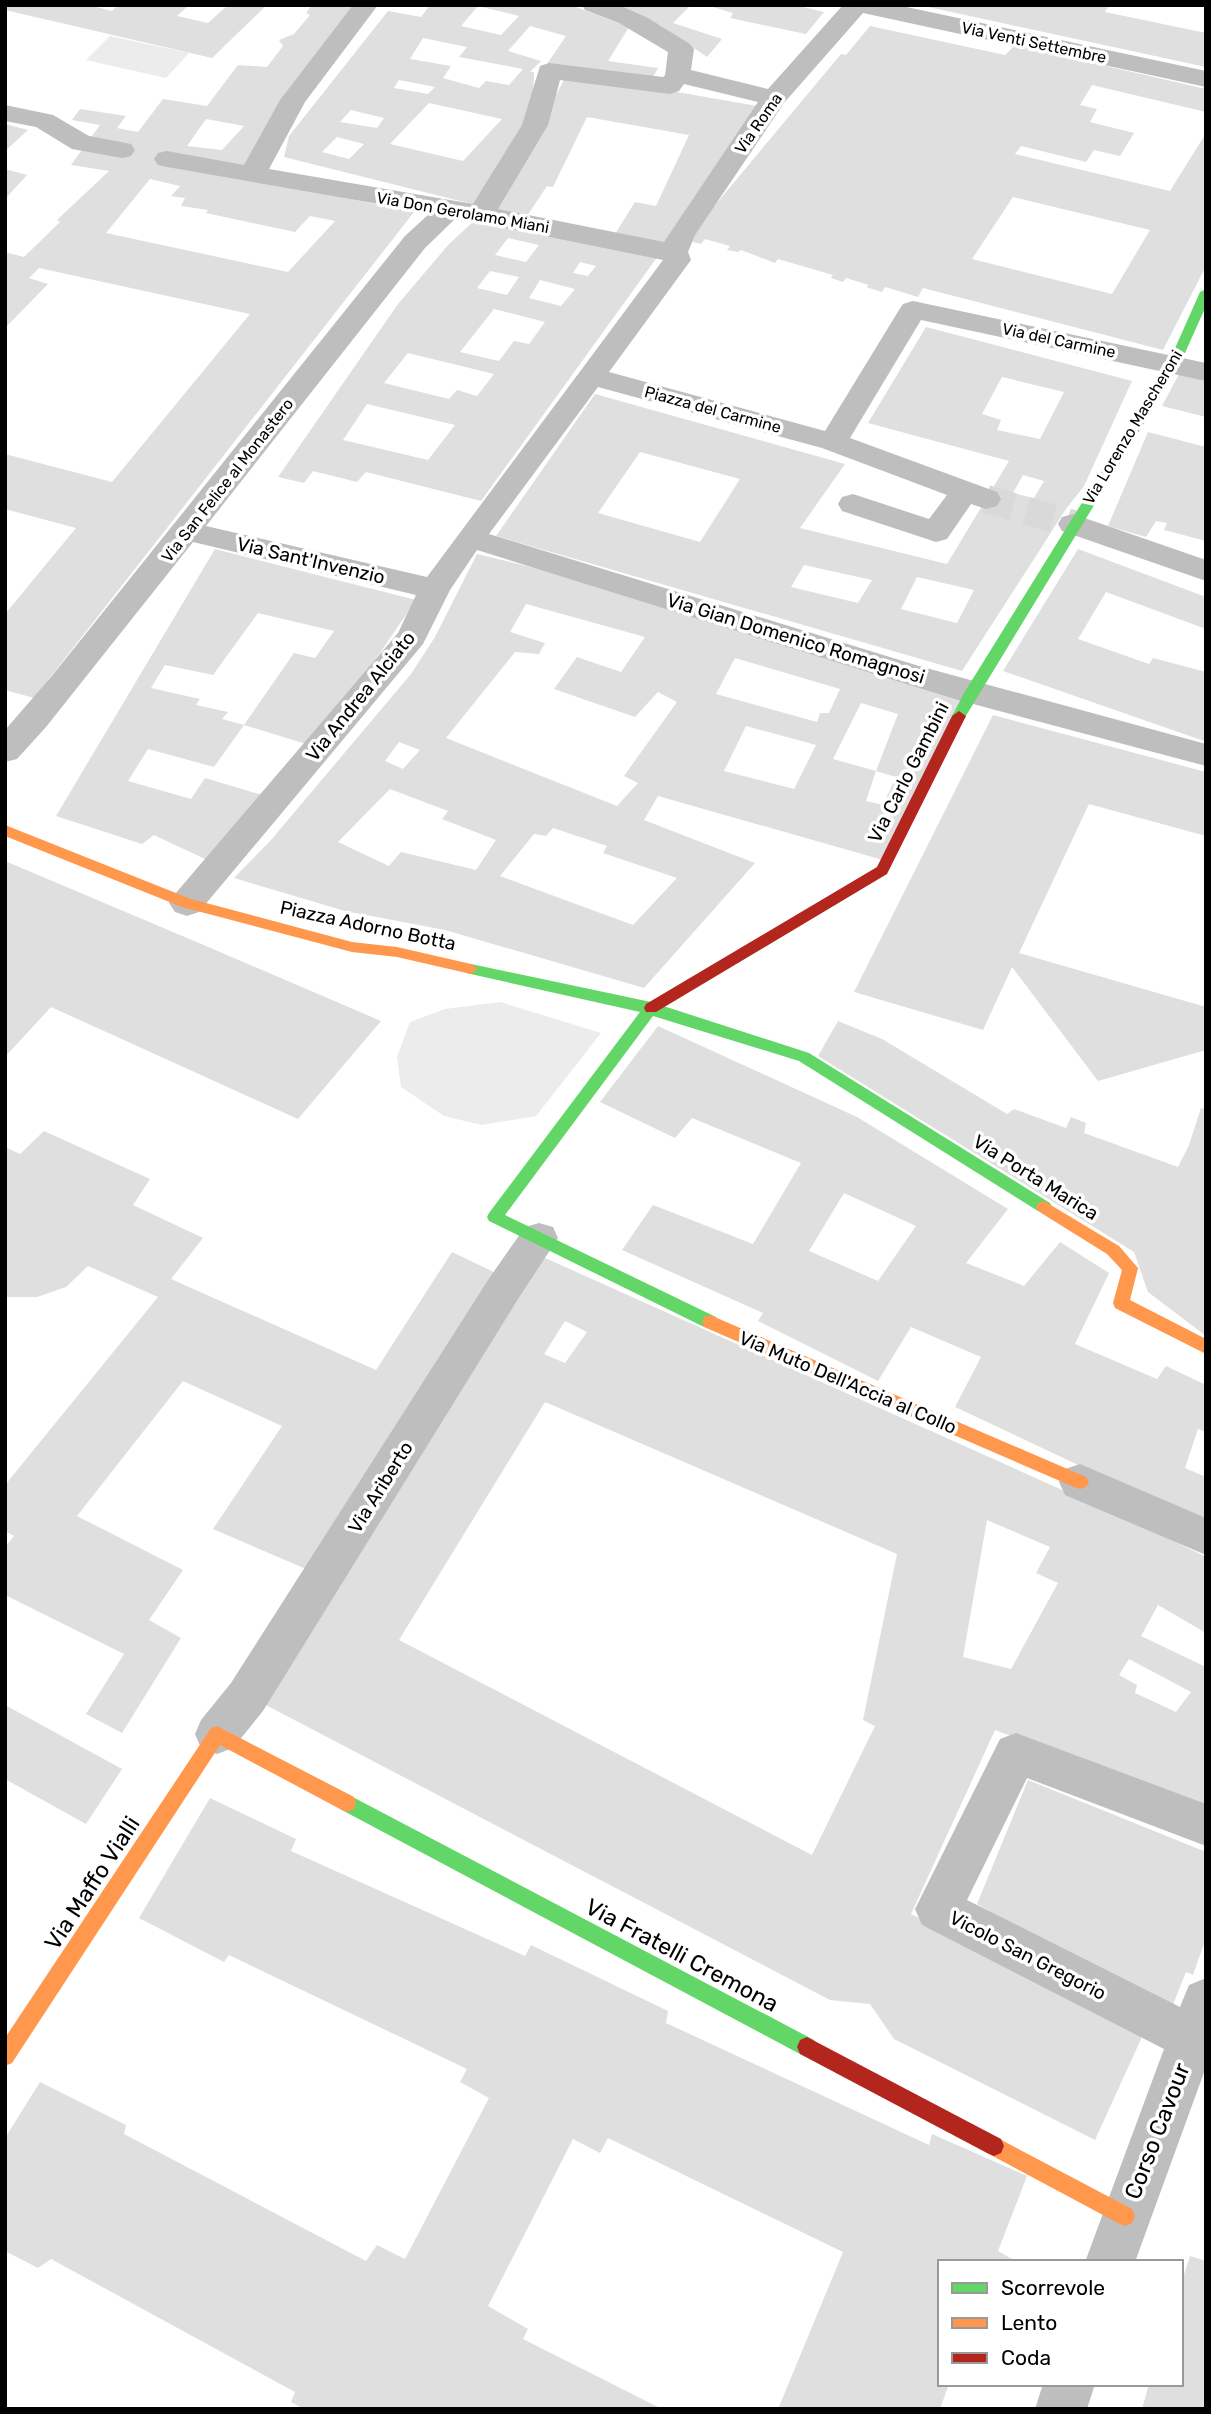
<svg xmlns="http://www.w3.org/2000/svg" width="1211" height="2414" font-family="Rubik,sans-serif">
<rect width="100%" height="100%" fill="#fff"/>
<g fill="#ececec">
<path d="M110,36L189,53L166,78L86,60Z"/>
<path d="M500,1002L601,1033L536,1116L482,1125L444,1116L401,1087L397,1057L410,1022L445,1009Z"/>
</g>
<g fill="#dfdfdf" fill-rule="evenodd">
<path d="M5,5H88L112,11L118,5H189L177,16L208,23L228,5H267L212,58L5,10Z"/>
<path d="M312,5H356L246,167L165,161L414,212L34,698L5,690V614L76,528L5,509V454L112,482L250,314L39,268L29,278L48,284L5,328V252L24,257L60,222L57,220L109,171L71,165L100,125L72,120L80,109L126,116L117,128L138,132L163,99L207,106L238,65L267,67L283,46L279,40L294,34L310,15L306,13ZM206,119L244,126L222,150L187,146ZM150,179L180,186L171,196L185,198L181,206L208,210L206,213L295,232L310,216L335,221L288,272L106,233Z"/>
<path d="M430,5H571L629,27L608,61L658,68L652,79L547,64L566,36L530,26L508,51L541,61L530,72H534L532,122L476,205L284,157L289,136L388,11L421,17ZM478,6L519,16L501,35L461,26ZM423,38L467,47L459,57L523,69L509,85L486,81L479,88L443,78L451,66L410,59ZM399,80L435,87L428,94L394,88ZM429,103L502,119L463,161L390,144ZM351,110L384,118L377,128L340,122ZM337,137L364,144L349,159L322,152Z"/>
<path d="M610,5H691L673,23L722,39L707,57L660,25Z"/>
<path d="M706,5H795L824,12L806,34L730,18L733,13Z"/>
<path d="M919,5H1109L1105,12L1206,33V67Z"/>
<path d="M870,26L1005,55L1015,45L1206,89V112L1092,85L1080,105L1097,109L1090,122L1134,133L1120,156L1094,150L1086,162L1021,146L1015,154L1170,191L1206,133V266L1163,350L923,288L918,297L885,287L882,292L866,287L869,285L846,278L843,282L831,278L833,275L778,259L775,263L741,250L738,252L727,250L730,246L705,239L701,244L686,240L841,54L846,55ZM1013,197L1150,230L1112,294L972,259Z"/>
<path d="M565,78L677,92L763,107L667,246L615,234L635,202L656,206L689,135L587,117L553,187L547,186L527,216L496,209Z"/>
<path d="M5,124L28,130L5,151Z"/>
<path d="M5,169L27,175L5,199Z"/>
<path d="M475,220L658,256L481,501L366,472L357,482L313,471L304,483L278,477L398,304L449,244ZM508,238L539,245L526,262L495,255ZM580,262L596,266L588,276L573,273ZM490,271L519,277L507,295L477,288ZM540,280L575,289L561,306L529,298ZM494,309L545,322L529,344L514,341L499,361L460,352ZM408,353L494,374L477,396L457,390L449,399L384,383ZM367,404L455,425L428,460L343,440Z"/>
<path d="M926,327L1132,381L1084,486L1066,509L962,671L496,536L595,394L845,464L800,528L947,564L1009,461L868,423ZM1002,377L1064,392L1040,439L997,430L1001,420L982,414ZM640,452L740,479L700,542L598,513ZM1023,475L1044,481L1034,498L1013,493ZM804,565L872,580L858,603L791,587ZM917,577L974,590L957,623L901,609Z"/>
<path d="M1179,374L1206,380V417L1162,406Z"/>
<path d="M1148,432L1206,447V541L1164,530L1167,523L1156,521L1146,537L1108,526Z"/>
<path d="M215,549L416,600L316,747L244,725L294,653L315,658L334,631L258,613L213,675L165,665L151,688L200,699L196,705L228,712L222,719L244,725L214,767L148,749L128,781L191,799L205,778L269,797L207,860L154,835L142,844L56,816Z"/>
<path d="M1078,549L1206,597V629L1106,592L1078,639L1149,664L1153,658L1206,672L1204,741L1003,671Z"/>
<path d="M477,554L593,582L962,696L883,860L658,796L644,820L755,863L644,988L445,930L345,911L234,878L271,840L411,674L435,637ZM526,604L645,637L621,672L577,657L554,689L635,717L658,692L677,702L624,776L638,783L617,806L446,738L515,652L539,654L545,643L510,632ZM735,658L840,689L829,713H820L817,722L716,694ZM861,703L898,714L876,771L896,777L883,805L866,801L876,771L833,759ZM746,726L816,745L794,789L724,771ZM399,742L420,750L403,769L385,761ZM390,789L448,811L442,819L496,840L476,870L401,852L389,866L338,842ZM553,828L607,846L603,853L677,878L633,925L500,876L534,834L546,836Z"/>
<path d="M993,715L1206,772V836L1089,804L1019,953L1206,1007V1050L1098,1081L1012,967L983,1030L854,992Z"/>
<path d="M5,861L206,946L381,1021L298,1119L51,1007L5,1057Z"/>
<path d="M838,1021L882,1039L1007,1114L1014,1109L1066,1128L1071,1117L1086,1123L1084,1133L1178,1167L1189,1145L1201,1108L1206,1110V1336L1148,1292L1134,1252L818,1056Z"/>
<path d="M658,1026L857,1117L1008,1209L966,1263L1024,1286L1060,1242L1109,1273L1075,1344L1157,1379L1166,1366L1206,1385V1432L1198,1429L1185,1468L1206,1477V1525L955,1407L981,1357L911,1327L878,1381L758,1321L763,1313L622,1250L653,1205L753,1244L801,1163L692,1118L675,1138L600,1102ZM844,1193L916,1226L878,1281L809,1251Z"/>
<path d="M44,1131L150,1179L133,1205L203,1238L171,1279L376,1370L452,1252L500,1275L306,1569L213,1529L282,1426L183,1381L77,1516L183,1570L149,1620L181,1638L122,1733L86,1714L124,1654L5,1595V1547L14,1536L5,1531V1485L158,1297L88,1266L66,1287L37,1297H5V1147L20,1154Z"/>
<path d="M543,1257L1147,1528L1206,1557V1633L1158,1605L1141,1636L1206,1667V1809L995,1730L911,1914L1146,2028L1095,2140L894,2039L870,2004L830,2000L260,1702ZM565,1321L587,1332L565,1363L544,1354ZM545,1402L897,1554L863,1720L875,1726L812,1855L399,1640ZM987,1520L1050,1547L1036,1573L1058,1583L1011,1669L963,1657ZM1129,1659L1191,1692L1176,1712L1135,1693L1137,1685L1119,1675Z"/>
<path d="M5,1705L122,1769L86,1824L5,1779Z"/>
<path d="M1028,1780L1206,1852V1938L1193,1975L1186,1972L1172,2007L1110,1982L977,1904Z"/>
<path d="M210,1798L296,1839L291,1851L525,1956L531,1945L668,2011L666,2023L929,2145L932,2134L1027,2176L998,2251L1017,2262H940V2384H949L940,2409H778L843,2252L608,2138L600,2153L573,2139L488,2306L528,2329L523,2339L662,2409H304L291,2402L295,2392L51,2259L38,2268L5,2251V2138L40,2082L126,2125L124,2134L366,2261L377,2245L405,2259L489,2098L460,2082L467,2069L229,1955L224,1962L139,1918Z"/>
<path d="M1190,2256L1206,2261V2409H1142L1149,2384H1181V2284Z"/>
</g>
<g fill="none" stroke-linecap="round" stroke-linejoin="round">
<path stroke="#d9d9d9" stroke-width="28" stroke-dasharray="28 14" stroke-linecap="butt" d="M986,499L1073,524"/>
<g fill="#bebebe" fill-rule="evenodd">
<path d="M353,5H378L305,102L269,169L473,204L522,125L540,66L549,63L663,77L665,75L668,52L619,23L585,10L582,5H619L648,18L690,44L694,49L691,70L768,89L843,5H897L1206,71V87L863,13L784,103L695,235L688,252L691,260L609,372L825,431L899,310L903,304L913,301L1206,363V381L921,320L850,438L997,492L1001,499L997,506L986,509L971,504L947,539L936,542L842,511L838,504L842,497L853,494L929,519L947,495L822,448L598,387L489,534L919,666L1206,744V766L958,700L477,550L450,590L423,644L199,912L187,916L175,912L169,903L175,894L398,633L416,595L193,542L46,727L17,759L5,762V730L51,677L405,236L430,213L167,167L158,165L154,159L158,153L167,151L244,165L280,100ZM560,80L670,94L679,91L684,84L758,102L664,242L498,209L548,125ZM456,218L663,260L427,577L206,526L425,248Z"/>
<path d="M5,105L53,115L89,136L131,144L135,150L131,156L122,158L72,149L36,127L5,121Z"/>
<path d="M1073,514L1206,560V581L1062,531L1058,524L1062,517Z"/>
<path d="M539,1223L553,1227L558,1238L518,1299L263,1711L233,1748L217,1754L201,1748L195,1734L201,1720L231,1683L490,1277L525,1227Z"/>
<path d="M1080,1464L1206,1518V1555L1065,1495L1059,1482L1065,1469Z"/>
<path d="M1016,1733L1206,1804V1846L1027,1778L967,1900L1180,2007L1189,1985L1206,1978V2067L1135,2262H1085L1164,2049L922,1925L915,1909L1000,1739Z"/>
<path d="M1043,2384H1095L1087,2409H1035Z"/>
</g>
<g fill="#63d668" fill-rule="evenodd">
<path d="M1206,289V306L1180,364L964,719H954L952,716L964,693L1168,364L1200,292Z"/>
<path d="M471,964L651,1002L809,1053L1050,1203L1052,1207L1050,1211H1038L799,1061L653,1016L505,1215L716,1317L718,1322L716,1327H704L489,1221L487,1217L489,1213L640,1012L466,973L464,969L466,965Z"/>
<path d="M347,1794L814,2040L817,2047L814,2054L807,2057L800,2054L340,1809L338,1803L340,1797Z"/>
</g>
<g fill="#ff974d" fill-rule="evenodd">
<path d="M5,825L191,899L352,942L397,947L471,964L478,969L471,974L397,957L352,952L182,907L5,836Z"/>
<path d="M1044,1201L1119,1246L1138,1268L1130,1300L1206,1339V1354L1115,1308L1113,1303L1122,1270L1107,1254L1038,1211L1036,1207L1038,1203Z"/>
<path d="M710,1315L1086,1477L1089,1482L1086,1487L1080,1489L1074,1487L704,1327L702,1322L704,1317Z"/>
<path d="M217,1726L354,1797L356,1803L354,1809L347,1812L340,1809L220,1745L12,2063L5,2066V2038L211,1728Z"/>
<path d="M994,2136L1132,2209L1135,2216L1132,2223L1125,2226L1118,2223L987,2153L984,2146L987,2139Z"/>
</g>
<g fill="#b3261e" fill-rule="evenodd">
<path d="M959,711L966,716L887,874L656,1012H646L644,1008L646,1004L877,867L952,716Z"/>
<path d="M807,2037L1001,2139L1004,2146L1001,2153L994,2156L987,2153L800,2054L797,2047L800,2040Z"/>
</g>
</g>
<g text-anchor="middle" stroke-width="7" stroke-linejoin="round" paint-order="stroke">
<g font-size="16" fill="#000" stroke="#fff">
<text transform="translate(1034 42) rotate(12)" y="6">Via Venti Settembre</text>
<text transform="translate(758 123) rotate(-55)" y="6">Via Roma</text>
<text transform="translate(463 212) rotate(10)" y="6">Via Don Gerolamo Miani</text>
<text transform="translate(1059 340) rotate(12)" y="6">Via del Carmine</text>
<text transform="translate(713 409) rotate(15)" y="6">Piazza del Carmine</text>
<text transform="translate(1132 427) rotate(-59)" y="6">Via Lorenzo Mascheroni</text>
<text transform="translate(227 480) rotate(-52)" y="6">Via San Felice al Monastero</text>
</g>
<g font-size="19" fill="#000" stroke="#fff">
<text transform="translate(311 560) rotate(13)" y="7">Via Sant'Invenzio</text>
<text transform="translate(796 638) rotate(17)" y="7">Via Gian Domenico Romagnosi</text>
<text transform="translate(360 696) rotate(-51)" y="7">Via Andrea Alciato</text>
<text transform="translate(908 772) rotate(-63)" y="7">Via Carlo Gambini</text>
<text transform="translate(368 925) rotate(12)" y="7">Piazza Adorno Botta</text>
<text transform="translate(1036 1177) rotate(32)" y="7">Via Porta Marica</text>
<text transform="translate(848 1382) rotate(23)" y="7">Via Muto Dell'Accia al Collo</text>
<text transform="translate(380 1487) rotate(-58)" y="7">Via Ariberto</text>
<text transform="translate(1028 1955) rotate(27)" y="7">Vicolo San Gregorio</text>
</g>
<g font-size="23" fill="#000" stroke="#fff">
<text transform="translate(92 1883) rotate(-57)" y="8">Via Maffo Vialli</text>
<text transform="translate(682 1955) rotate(28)" y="8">Via Fratelli Cremona</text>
<text transform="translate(1157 2131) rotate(-69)" y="8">Corso Cavour</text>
</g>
</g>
<rect width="1211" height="2414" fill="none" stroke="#000000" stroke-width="14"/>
<rect x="938" y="2260" width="245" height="126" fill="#ffffff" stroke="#999999" stroke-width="2"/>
<rect x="952" y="2283" width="35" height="10" fill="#63d668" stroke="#999999" stroke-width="2"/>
<text x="1001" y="2295" font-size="21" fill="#000000">Scorrevole</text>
<rect x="952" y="2318" width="35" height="10" fill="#ff974d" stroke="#999999" stroke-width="2"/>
<text x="1001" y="2330" font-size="21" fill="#000000">Lento</text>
<rect x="952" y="2353" width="35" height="10" fill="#b3261e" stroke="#999999" stroke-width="2"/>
<text x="1001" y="2365" font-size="21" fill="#000000">Coda</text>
</svg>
